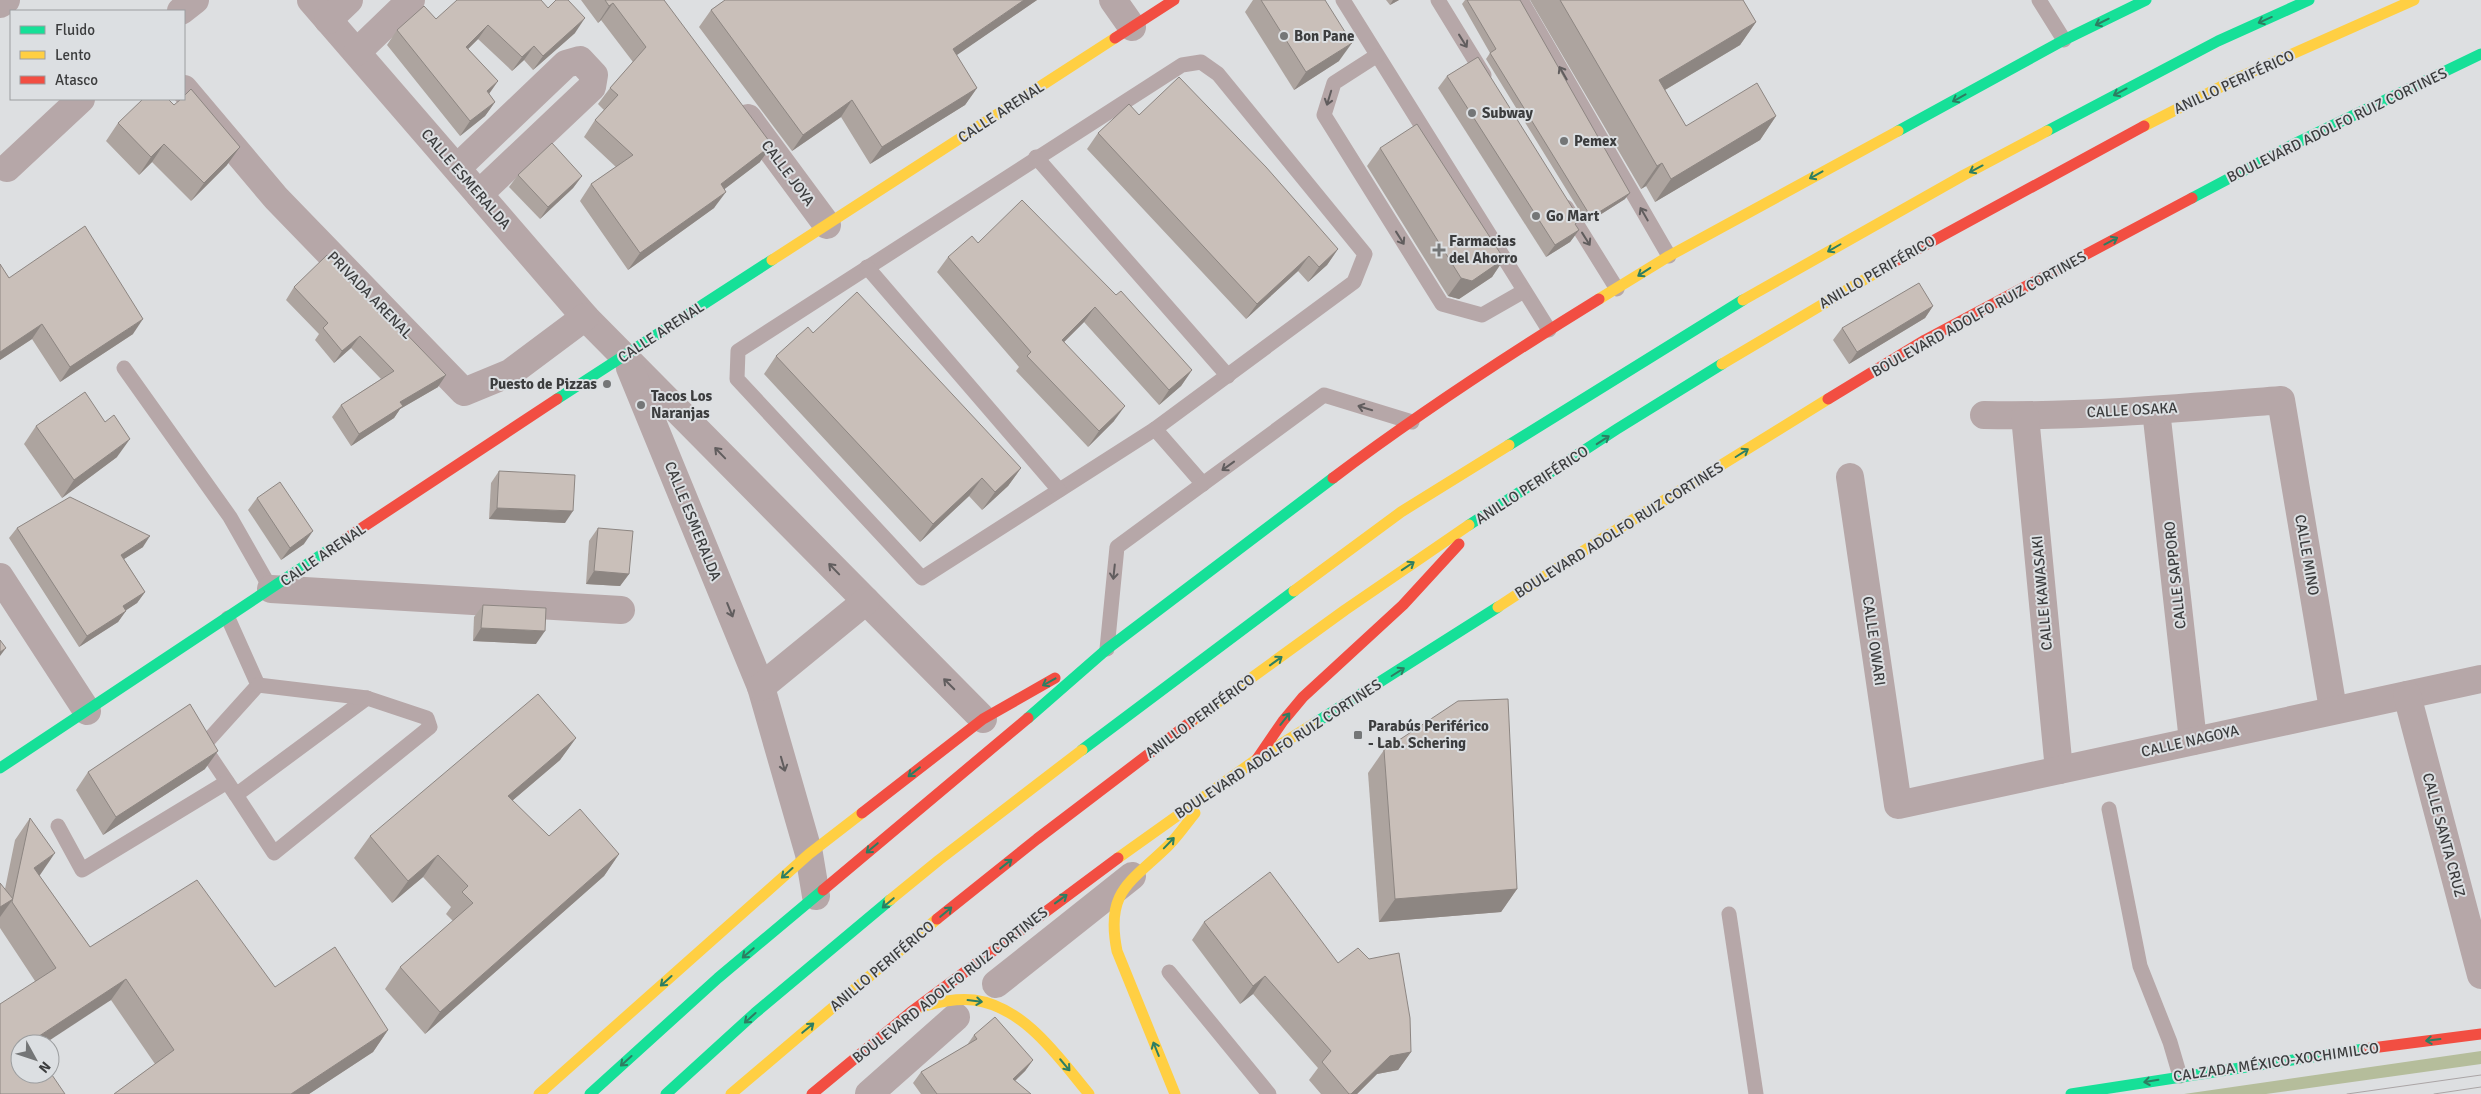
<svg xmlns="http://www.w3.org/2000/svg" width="2481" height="1094" font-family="Signika,sans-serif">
<rect width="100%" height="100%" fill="#dddfe1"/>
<path fill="#b5bd9b" d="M2481,1051V1064L2266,1094H2184Z"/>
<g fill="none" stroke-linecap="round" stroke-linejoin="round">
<g stroke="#b6a7a8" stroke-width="15">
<path d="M1343,0L1549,330"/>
<path d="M1438,0L1484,75"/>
<path d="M1521,0L1669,256"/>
<path d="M2039,0L2064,40"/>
<path d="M1376,56L1334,83L1324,115L1442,304L1482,315L1524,291"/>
<path d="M1201,62L1218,74L1365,254L1354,282L1155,429L922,578L737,379L738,351L1182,65Z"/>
<path d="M1036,157L1228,376"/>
<path d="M1566,207L1617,289"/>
<path d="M867,267L1059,490"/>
<path d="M124,368L230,517L271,589"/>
<path d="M1155,429L1203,484"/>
<path d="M228,618L258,685L203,746L236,795L367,698"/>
<path d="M1107,649L1117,547L1324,395L1412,422"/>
<path d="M236,795L274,853L430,727L427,718L367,698L258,685"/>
<path d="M2109,809L2140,966L2170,1042L2180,1076"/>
<path d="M58,826L82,870L227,782"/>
<path d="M1729,914L1756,1094"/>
<path d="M1169,972L1269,1094"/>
</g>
<g stroke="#b6a7a8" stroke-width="28">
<path d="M311,0L585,317L983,719"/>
<path d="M1113,0L1132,27"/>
<path d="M0,4L6,0"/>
<path d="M181,11L195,0"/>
<path d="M328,20L349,0"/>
<path d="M357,52L411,0"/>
<path d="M184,89L276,198L464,392L510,373L585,317"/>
<path d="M748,118L827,225"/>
<path d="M7,168L81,99"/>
<path d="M457,168L566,64L580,60L594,75L592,87L479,194"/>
<path d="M630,368L761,687L809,854L816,896"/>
<path d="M2156,410L2193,741"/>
<path d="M1984,415C2083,417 2182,408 2281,400L2333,709"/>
<path d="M2025,416L2059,770"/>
<path d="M1850,477L1898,805L2481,679"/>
<path d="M0,577L87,711"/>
<path d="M271,589L621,610"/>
<path d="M761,687L866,601"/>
<path d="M2407,695L2481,975"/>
<path d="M996,984L1132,876"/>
<path d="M869,1094L956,1017"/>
</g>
<g stroke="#16e098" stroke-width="11">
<path d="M1898,131L2064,40L2146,0"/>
<path d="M2047,131L2218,41L2309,0"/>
<path d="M2192,198L2294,144L2481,54"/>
<path d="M557,399L772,260"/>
<path d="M1509,445L1743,300"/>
<path d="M1469,525L1617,429L1722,364"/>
<path d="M1028,718L1107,649L1333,478"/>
<path d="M1315,723L1498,607"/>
<path d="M1082,750L1294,591"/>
<path d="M0,768L336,545"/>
<path d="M590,1094L718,978L823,890"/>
<path d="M666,1094L755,1013L890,900"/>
<path d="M2071,1094L2364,1049"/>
</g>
<g stroke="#ffcf43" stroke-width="11">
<path d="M2144,126L2240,77L2414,0"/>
<path d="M772,260L1115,38"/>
<path d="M1599,299L1669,256L1898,131"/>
<path d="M1743,300L1964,175L2047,131"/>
<path d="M1722,364L1894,262"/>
<path d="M1294,591L1401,512L1509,445"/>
<path d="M1498,607L1600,540L1828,399"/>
<path d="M1192,721L1345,610L1469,525"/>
<path d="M1118,858L1257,759L1315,723"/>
<path d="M890,900L939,860L1082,750"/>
<path d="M921,1007C939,1002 956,998 974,1000C1025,1007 1059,1058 1089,1094"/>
<path d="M539,1094L809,854L862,813"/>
<path d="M731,1094L937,919"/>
<path d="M1175,1094L1117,951C1105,891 1130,883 1168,846C1178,836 1186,824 1195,813"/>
</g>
<g stroke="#f24e42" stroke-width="11">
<path d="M1115,38L1174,0"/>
<path d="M1894,262L2144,126"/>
<path d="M1828,399L1925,340L2192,198"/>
<path d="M1333,478C1418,414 1508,355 1599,299"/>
<path d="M336,545L557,399"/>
<path d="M1257,759L1283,721L1303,697L1403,605L1459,544"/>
<path d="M862,813L983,719L1055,678"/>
<path d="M823,890L1028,718"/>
<path d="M937,919L1037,839L1192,721"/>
<path d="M2364,1049L2481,1034"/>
<path d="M812,1094L911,1012L1118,858"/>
</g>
<g stroke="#aaa4a5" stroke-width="1">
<path d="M2347,1094L2481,1075"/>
<path d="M2434,1094L2481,1087"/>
</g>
</g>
<g fill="#ada49f">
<path d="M581,0H664L760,162L724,189L714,208L628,270L580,201L591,184L616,167L584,137L595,120L604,110L598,104L610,88L633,62L601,20L598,23Z"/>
<path d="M724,0H1037L956,55L977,88L965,105L870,164L841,117L792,151L699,27L711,10L724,1Z"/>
<path d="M1253,0H1325L1339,61L1294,90L1245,12Z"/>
<path d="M1386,0H1399L1390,5Z"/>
<path d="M1465,0H1520L1625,199L1587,223L1486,59L1490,53L1462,4Z"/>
<path d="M1530,0H1743L1756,22L1740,45L1665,90L1686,126L1776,116L1760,140L1655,202L1646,186L1641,189Z"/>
<path d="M548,8L575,33L533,70L524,60L512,71L478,39L468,49L498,81L489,94L495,102L485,116L460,136L387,45L397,30L436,19Z"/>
<path d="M1447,76L1579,230L1570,242L1546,257L1438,88Z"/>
<path d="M1139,115L1338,249L1327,265L1308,282L1298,271L1246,319L1087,149L1098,133Z"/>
<path d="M118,123L227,165L191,201L152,162L139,175L106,141Z"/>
<path d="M1380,148L1504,259L1492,277L1459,299L1448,296L1367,166Z"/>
<path d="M518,175L582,176L573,188L540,219L509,187Z"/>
<path d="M978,243L1116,295L1192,370L1181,386L1159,405L1084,322L1064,342L1114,421L1088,447L1016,371L1019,367L937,272L948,257Z"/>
<path d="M0,264L9,278L133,334L60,382L32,339L0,360Z"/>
<path d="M349,281L438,387L400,409L394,418L351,446L332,417L341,405L381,379L351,348L334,363L315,340L319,334L286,300L294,287Z"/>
<path d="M1933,306L1925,318L1849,364L1833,340L1842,328Z"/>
<path d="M813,333L1021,468L1008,486L982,510L969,496L920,542L764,374L776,356Z"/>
<path d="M36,426L117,457L62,498L24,444Z"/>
<path d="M499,471L565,523L489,519L491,483Z"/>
<path d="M257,498L304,544L281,560L248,510Z"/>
<path d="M17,528L143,547L124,559L145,592L137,603L126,610L118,622L79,647L9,538Z"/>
<path d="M598,528L629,574L620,586L586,584L589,541Z"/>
<path d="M483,605L536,644L473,641L474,617Z"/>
<path d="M576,738L560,760L512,801L549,836L619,854L604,876L425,1034L385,989L400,967L453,921L446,914L451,907L423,877L392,903L354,858L370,836Z"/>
<path d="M1384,750L1517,889L1501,912L1379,922L1368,773Z"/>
<path d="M205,769L103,835L76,790L88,772Z"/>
<path d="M30,818L40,875H39L90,947L275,987L388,1030L373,1052L309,1094H114L155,1064L111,1000L20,1044L0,1094L35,981L0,928V883L5,889L15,840Z"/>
<path d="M1204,922L1338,963L1411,1052L1398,1070L1377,1074L1357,1094H1321L1309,1080L1318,1068L1253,994L1240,1004L1192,940Z"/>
<path d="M974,1035L1033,1060L1025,1071L1015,1081L1031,1094H921L913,1083L921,1072L967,1045Z"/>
</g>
<g fill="#8d8682">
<path d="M1024,0H1037L941,66L953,49Z"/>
<path d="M1393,0H1399L1390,5Z"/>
<path d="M613,3L601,20L598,23L609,6Z"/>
<path d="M585,18L575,33L533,70L543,56Z"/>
<path d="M1756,22L1740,45L1643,103L1659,80Z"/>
<path d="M488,25L478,39L456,61L466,47Z"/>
<path d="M1352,43L1339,61L1294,90L1306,72Z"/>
<path d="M534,46L524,60L512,71L522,57Z"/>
<path d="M498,81L488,95L487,91Z"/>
<path d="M977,88L965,105L870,164L882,147Z"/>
<path d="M852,100L841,117L792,151L803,135Z"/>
<path d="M495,102L485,116L460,136L470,121Z"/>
<path d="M1776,116L1760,140L1655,202L1671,179Z"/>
<path d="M164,144L152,162L139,175L151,157Z"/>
<path d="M772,145L760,162L709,201L721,184Z"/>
<path d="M240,147L227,165L191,201L204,183Z"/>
<path d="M1662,163L1646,186L1641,189L1657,166Z"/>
<path d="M582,176L573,188L540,219L548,207Z"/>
<path d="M726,192L714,208L628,270L640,253Z"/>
<path d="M1630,193L1625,199L1587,223L1591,217Z"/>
<path d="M1579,230L1570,242L1546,257L1555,245Z"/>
<path d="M1338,249L1327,265L1308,282L1319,267Z"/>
<path d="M1309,256L1298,271L1246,319L1257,304Z"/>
<path d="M1504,259L1492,277L1459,299L1448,296L1461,278Z"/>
<path d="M1933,306L1925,318L1849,364L1857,352Z"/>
<path d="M1095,307L1084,322L1051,355L1062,340Z"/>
<path d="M143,319L133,334L60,382L70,367Z"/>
<path d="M42,324L32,339L0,360V352Z"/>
<path d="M360,336L351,348L334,363L342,351Z"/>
<path d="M1192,370L1181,386L1159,405L1169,390Z"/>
<path d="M446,375L438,387L400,409L394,418L351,446L359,434L400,402Z"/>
<path d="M1125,406L1114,421L1088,447L1099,431Z"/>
<path d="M130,439L117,457L62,498L74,480Z"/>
<path d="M1021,468L1008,486L982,510L995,492Z"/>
<path d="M982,478L969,496L920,542L933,524Z"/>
<path d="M497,508L573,511L565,523L489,519Z"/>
<path d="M313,531L304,544L281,560L290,548Z"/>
<path d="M150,536L143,547L113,566L121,555Z"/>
<path d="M594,571L629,574L620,586L586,584Z"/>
<path d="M145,592L137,603L116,617L123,606Z"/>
<path d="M126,611L118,622L79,647L87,636Z"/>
<path d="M481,628L545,631L536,644L473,641Z"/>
<path d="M6,648L0,656V652Z"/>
<path d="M576,738L560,760L492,818L508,796Z"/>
<path d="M218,751L205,769L103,835L116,817Z"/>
<path d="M55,853L40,875L19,890L34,868Z"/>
<path d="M619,854L604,876L425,1034L440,1012Z"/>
<path d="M438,855L423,877L392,903L408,881Z"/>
<path d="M1517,889L1501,912L1379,922L1395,899Z"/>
<path d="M13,899L0,917V907Z"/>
<path d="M1265,976L1253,994L1240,1004L1253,986Z"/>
<path d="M126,979L111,1000L44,1044H29L30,1042Z"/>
<path d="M388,1030L373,1052L309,1094H291Z"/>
<path d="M1411,1052L1398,1070L1377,1074L1357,1094H1351L1390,1056Z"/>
<path d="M1033,1060L1025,1071L1005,1090L1013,1079Z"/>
</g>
<g fill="#c9bfb9" stroke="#8d8682">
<path d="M457,0H541L548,8L556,0H568L585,18L543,56L534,46L522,57L488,25L466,47L498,81L487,91L495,102L470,121L397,30L424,6L436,19Z"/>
<path d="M605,0H664L772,145L721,184L726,192L640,253L591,184L633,155L595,120L618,95L610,88L646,47L613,3L609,6Z"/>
<path d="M725,0H1024L953,49L977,88L882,147L852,100L803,135L711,10Z"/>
<path d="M1261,0H1325L1352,43L1306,72Z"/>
<path d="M1467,0H1520L1630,193L1591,217L1490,53L1496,49Z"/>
<path d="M1560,0H1743L1756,22L1659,80L1686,126L1757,83L1776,116L1671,179L1662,163L1657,166Z"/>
<path d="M1478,57L1580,220L1575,224L1579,230L1555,245L1447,76Z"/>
<path d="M1179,77L1266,167L1338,249L1319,267L1309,256L1257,304L1098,133L1129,104L1139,115Z"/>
<path d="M191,89L240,147L204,183L164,144L151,157L118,123L143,99H168L174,105L181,99H184V96Z"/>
<path d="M1417,124L1504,259L1472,281L1461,278L1380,148Z"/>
<path d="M552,143L582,176L548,207L518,175Z"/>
<path d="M1022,200L1116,295L1121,291L1192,370L1169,390L1095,307L1062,340L1125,406L1099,431L1027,356L1031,352L948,257L972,236L978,243Z"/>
<path d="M85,226L143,319L70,367L42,324L0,352V264L9,278Z"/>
<path d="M327,255L351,277L348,280L391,318L446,375L400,402L403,406L359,434L341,405L394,371L360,336L342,351L323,328L328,323L294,287Z"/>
<path d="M1919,283L1933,306L1857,352L1842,328Z"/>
<path d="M857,292L1021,468L995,492L982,478L933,524L776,356L808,327L813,333Z"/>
<path d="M85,392L105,422L114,415L130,439L74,480L36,426Z"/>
<path d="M499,471L575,475L573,511L497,508Z"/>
<path d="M280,482L313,531L290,548L257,498Z"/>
<path d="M70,497L150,536L121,555L145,592L123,606L126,611L87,636L17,528Z"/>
<path d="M598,528L633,531L629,574L594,571Z"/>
<path d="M483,605L546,608L545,631L481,628Z"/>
<path d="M0,640L6,648L0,652Z"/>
<path d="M538,694L576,738L508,796L549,836L580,809L619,854L440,1012L400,967L473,903L462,892L468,886L438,855L408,881L370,836Z"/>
<path d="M1508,699L1517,889L1395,899L1384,750L1458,701Z"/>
<path d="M190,704L218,751L116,817L88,772Z"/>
<path d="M30,818L55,853L34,868L90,947L197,880L275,987L335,947L388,1030L291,1094H114L174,1050L126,979L30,1042L32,1044H20V1074H50V1072L65,1094H0V1004L56,968L12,902Z"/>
<path d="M1270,872L1338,963L1358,948L1369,959L1399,953L1410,1018L1411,1052L1390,1056L1351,1094H1349L1322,1062L1331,1051L1265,976L1253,986L1204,922Z"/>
<path d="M0,883L13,899L0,907Z"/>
<path d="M995,1017L1033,1060L1013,1079L1031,1094H937L921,1072L977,1039L974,1035Z"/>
</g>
<defs><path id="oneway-shaft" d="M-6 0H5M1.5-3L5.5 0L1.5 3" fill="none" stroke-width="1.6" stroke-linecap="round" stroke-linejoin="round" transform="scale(1.25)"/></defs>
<g stroke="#2d7e62">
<use href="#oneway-shaft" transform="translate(2265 20) rotate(156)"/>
<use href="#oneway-shaft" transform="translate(2102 22) rotate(154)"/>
<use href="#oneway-shaft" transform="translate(2120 92) rotate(152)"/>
<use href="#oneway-shaft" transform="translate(1959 98) rotate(151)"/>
<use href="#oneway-shaft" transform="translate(1976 169) rotate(152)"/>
<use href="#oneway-shaft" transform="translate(1816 175) rotate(151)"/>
<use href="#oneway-shaft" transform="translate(2111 241) rotate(-28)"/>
<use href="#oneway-shaft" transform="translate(1834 248) rotate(150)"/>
<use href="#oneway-shaft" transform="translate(1644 272) rotate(147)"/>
<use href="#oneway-shaft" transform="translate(1603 440) rotate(-33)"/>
<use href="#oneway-shaft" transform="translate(1742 453) rotate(-32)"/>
<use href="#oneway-shaft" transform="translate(1408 566) rotate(-34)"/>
<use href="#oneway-shaft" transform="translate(1276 661) rotate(-36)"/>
<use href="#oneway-shaft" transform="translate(1398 672) rotate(-32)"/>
<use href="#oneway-shaft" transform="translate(1049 682) rotate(151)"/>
<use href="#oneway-shaft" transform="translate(1285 719) rotate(-52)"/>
<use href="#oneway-shaft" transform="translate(914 772) rotate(142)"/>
<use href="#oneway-shaft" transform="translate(1169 843) rotate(-46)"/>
<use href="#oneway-shaft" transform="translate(872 848) rotate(140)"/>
<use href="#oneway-shaft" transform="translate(1006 864) rotate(-38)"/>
<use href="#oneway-shaft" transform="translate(787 873) rotate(138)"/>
<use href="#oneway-shaft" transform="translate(1061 899) rotate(-36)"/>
<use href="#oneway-shaft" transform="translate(888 903) rotate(140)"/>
<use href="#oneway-shaft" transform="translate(946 912) rotate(-40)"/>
<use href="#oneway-shaft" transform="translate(748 953) rotate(140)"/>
<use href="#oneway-shaft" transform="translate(666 981) rotate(138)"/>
<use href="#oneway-shaft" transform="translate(975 1001) rotate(7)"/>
<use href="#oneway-shaft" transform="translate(750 1018) rotate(138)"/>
<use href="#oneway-shaft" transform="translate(808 1028) rotate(-40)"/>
<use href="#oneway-shaft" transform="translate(2433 1040) rotate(173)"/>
<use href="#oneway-shaft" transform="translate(1156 1049) rotate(-112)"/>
<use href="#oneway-shaft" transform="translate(626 1061) rotate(138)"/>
<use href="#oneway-shaft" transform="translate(1065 1065) rotate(50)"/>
<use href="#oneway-shaft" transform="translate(2151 1081) rotate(171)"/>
</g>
<g stroke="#615d5e">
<use href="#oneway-shaft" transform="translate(1463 41) rotate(58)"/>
<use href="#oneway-shaft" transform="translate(1563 73) rotate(-120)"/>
<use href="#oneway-shaft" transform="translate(1329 98) rotate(107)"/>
<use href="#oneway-shaft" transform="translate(1644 214) rotate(-120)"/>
<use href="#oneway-shaft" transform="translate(1400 238) rotate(58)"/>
<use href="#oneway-shaft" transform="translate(1586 239) rotate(58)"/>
<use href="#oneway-shaft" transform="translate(1365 408) rotate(-163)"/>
<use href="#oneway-shaft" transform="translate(720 453) rotate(-134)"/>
<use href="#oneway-shaft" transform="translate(1228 466) rotate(144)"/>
<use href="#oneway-shaft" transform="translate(834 569) rotate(-134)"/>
<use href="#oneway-shaft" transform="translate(1114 572) rotate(96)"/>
<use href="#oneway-shaft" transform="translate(730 610) rotate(68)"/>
<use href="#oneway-shaft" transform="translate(949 684) rotate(-135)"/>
<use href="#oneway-shaft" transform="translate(783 764) rotate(74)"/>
</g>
<g fill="#747677" stroke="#dcdfe2" stroke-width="2">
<circle cx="1284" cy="36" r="5"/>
<circle cx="1472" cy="113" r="5"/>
<circle cx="1564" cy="141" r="5"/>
<circle cx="1536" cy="216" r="5"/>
<path d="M1436.5 242.5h5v5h5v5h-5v5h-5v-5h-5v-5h5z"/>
<circle cx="607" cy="384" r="5"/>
<circle cx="641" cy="405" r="5"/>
<rect x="1353" y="730" width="10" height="10" rx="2.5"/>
</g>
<g text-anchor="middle" stroke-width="4" stroke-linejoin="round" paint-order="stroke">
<g font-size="15" font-weight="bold" fill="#3c3d3e" stroke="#dcdfe2" text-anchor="start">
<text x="1294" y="41">Bon Pane</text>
<text x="1482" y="118">Subway</text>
<text x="1574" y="146">Pemex</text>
<text x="1546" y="221">Go Mart</text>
<text x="1449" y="246">Farmacias<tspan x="1449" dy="17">del Ahorro</tspan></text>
<text x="597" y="389" text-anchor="end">Puesto de Pizzas</text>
<text x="651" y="401">Tacos Los<tspan x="651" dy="17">Naranjas</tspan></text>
<text x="1368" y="731">Parabús Periférico<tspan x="1368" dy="17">- Lab. Schering</tspan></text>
</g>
<g font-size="15" fill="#3c3d3e" stroke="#dcdfe2">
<text transform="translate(2234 82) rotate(-25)" y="5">ANILLO PERIFÉRICO</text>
<text transform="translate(1001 112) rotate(-33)" y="5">CALLE ARENAL</text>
<text transform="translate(2337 125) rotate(-26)" y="5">BOULEVARD ADOLFO RUIZ CORTINES</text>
<text transform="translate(788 173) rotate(53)" y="5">CALLE JOYA</text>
<text transform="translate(466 179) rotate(49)" y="5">CALLE ESMERALDA</text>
<text transform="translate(1877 272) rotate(-30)" y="5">ANILLO PERIFÉRICO</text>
<text transform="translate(370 295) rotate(46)" y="5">PRIVADA ARENAL</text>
<text transform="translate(1979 314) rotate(-29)" y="5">BOULEVARD ADOLFO RUIZ CORTINES</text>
<text transform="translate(661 332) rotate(-33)" y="5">CALLE ARENAL</text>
<text transform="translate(2132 410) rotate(-3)" y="5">CALLE OSAKA</text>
<text transform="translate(1532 485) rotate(-33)" y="5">ANILLO PERIFÉRICO</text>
<text transform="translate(693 521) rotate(68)" y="5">CALLE ESMERALDA</text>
<text transform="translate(1619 530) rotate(-32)" y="5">BOULEVARD ADOLFO RUIZ CORTINES</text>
<text transform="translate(323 555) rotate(-34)" y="5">CALLE ARENAL</text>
<text transform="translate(2307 555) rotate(80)" y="5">CALLE MINO</text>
<text transform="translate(2175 575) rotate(-96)" y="5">CALLE SAPPORO</text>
<text transform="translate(2042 593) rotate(-95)" y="5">CALLE KAWASAKI</text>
<text transform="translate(1874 641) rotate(82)" y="5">CALLE OWARI</text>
<text transform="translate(1200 716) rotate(-36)" y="5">ANILLO PERIFÉRICO</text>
<text transform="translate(2190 741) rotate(-13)" y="5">CALLE NAGOYA</text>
<text transform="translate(1278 749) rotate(-33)" y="5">BOULEVARD ADOLFO RUIZ CORTINES</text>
<text transform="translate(2444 835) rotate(75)" y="5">CALLE SANTA CRUZ</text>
<text transform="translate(882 966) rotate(-40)" y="5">ANILLO PERIFÉRICO</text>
<text transform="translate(950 985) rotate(-38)" y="5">BOULEVARD ADOLFO RUIZ CORTINES</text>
<text transform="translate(2276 1062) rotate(-8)" y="5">CALZADA MÉXICO-XOCHIMILCO</text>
</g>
</g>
<rect x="10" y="10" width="175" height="90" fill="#dcdfe2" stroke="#9c9ea0"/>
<rect x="20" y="26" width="25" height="8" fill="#16e098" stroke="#9c9ea0"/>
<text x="55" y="35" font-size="15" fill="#3c3d3e">Fluido</text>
<rect x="20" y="51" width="25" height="8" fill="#ffcf43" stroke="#9c9ea0"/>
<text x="55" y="60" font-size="15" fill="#3c3d3e">Lento</text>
<rect x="20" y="76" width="25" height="8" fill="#f24e42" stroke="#9c9ea0"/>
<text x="55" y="85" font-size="15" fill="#3c3d3e">Atasco</text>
<g transform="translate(35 1059) rotate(130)"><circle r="24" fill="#dcdfe2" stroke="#9c9ea0"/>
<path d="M0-4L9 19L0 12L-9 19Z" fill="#747677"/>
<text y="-8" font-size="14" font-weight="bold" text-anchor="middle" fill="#3c3d3e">N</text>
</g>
</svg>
